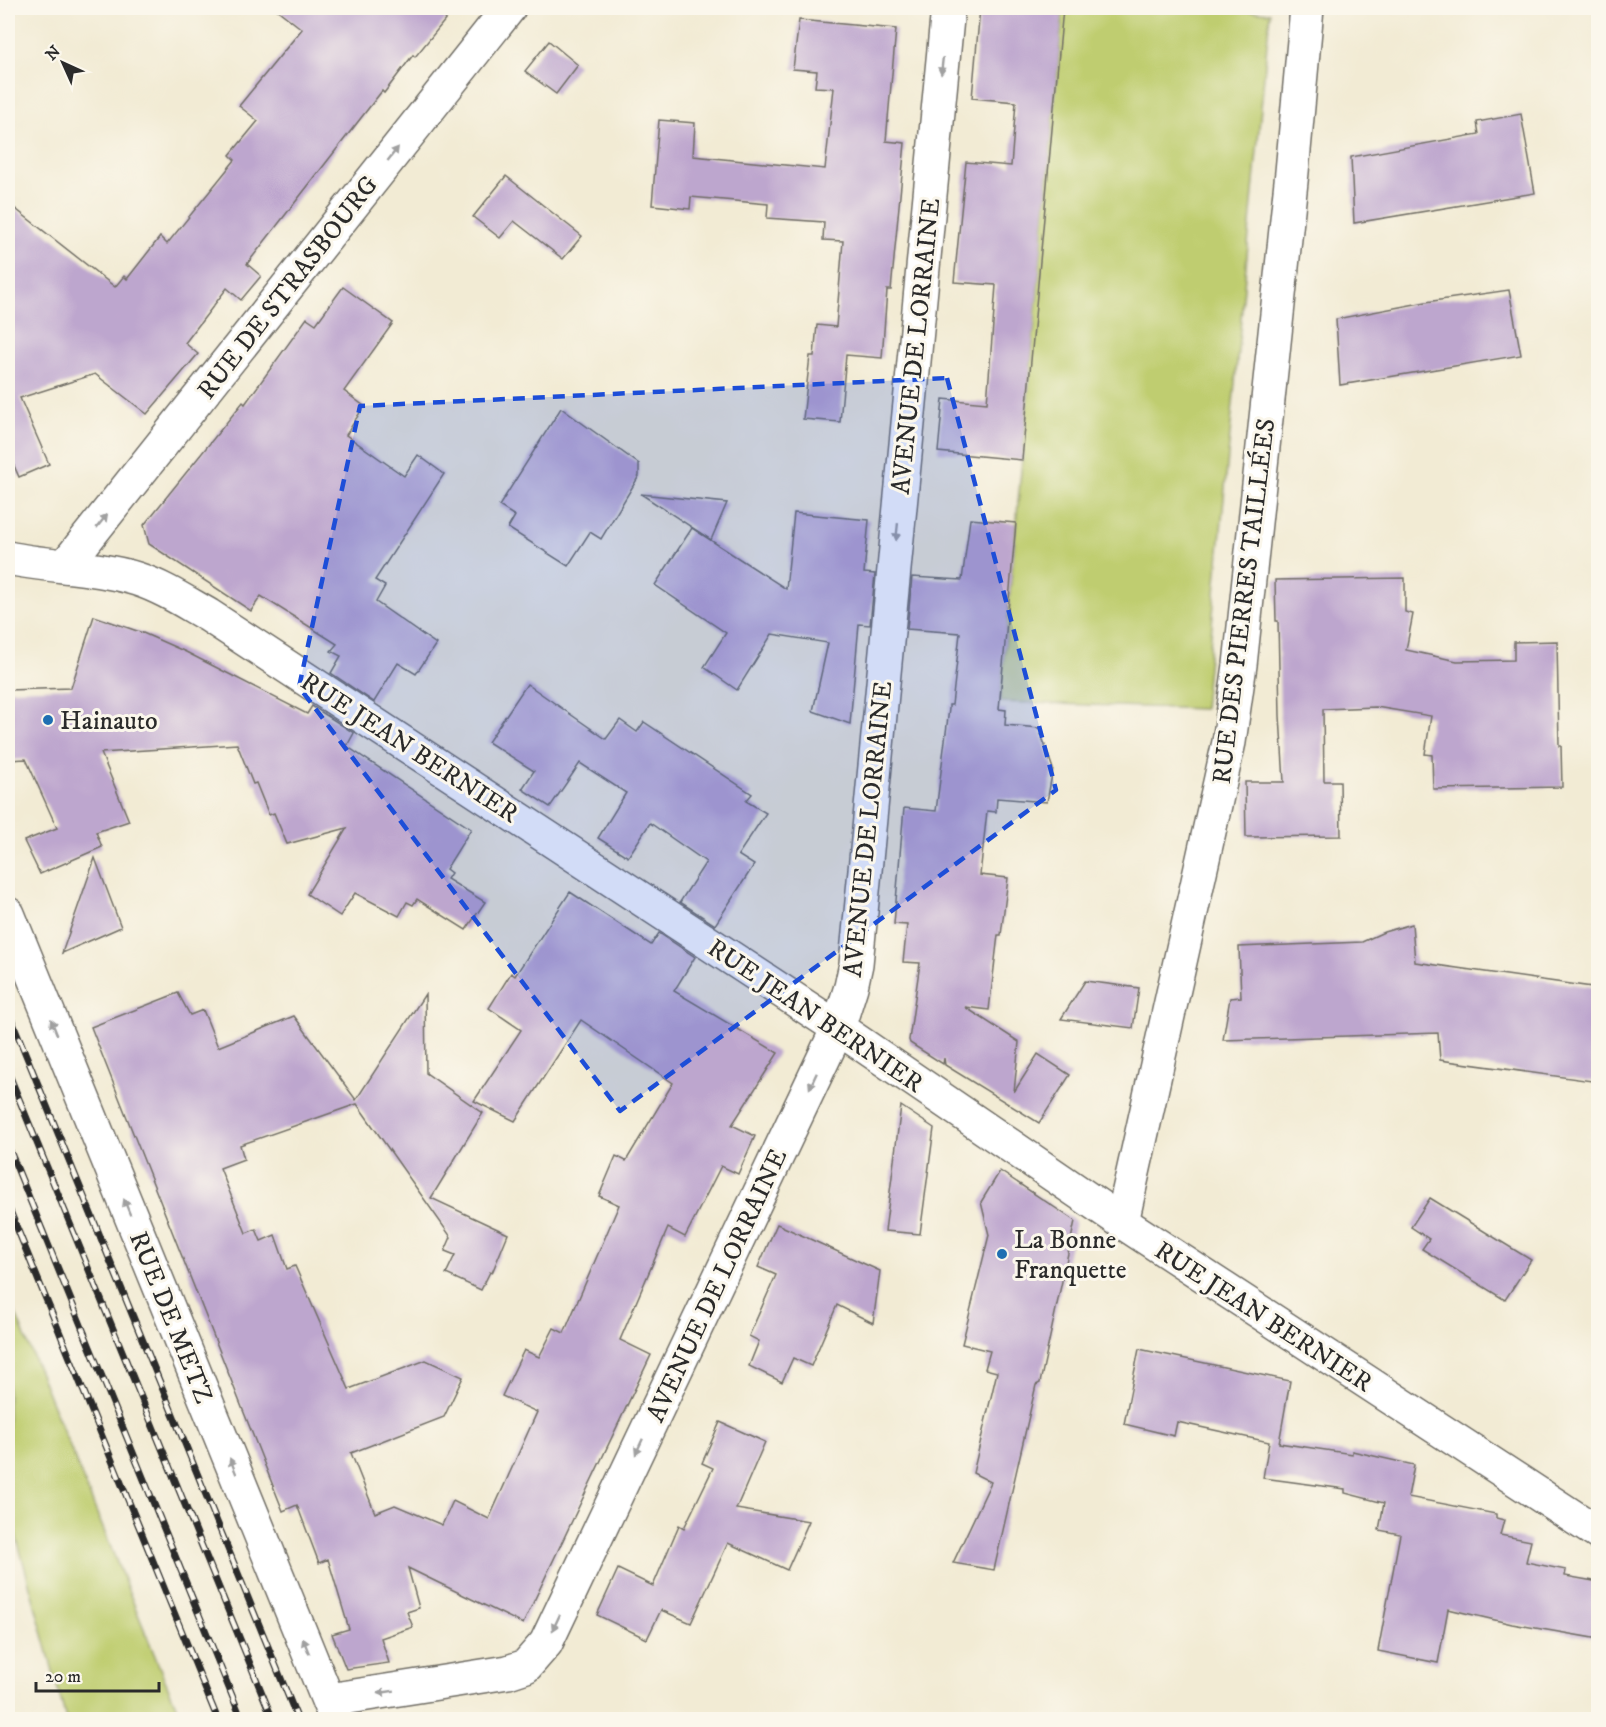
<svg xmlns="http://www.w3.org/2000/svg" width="1606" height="1727" font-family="'IM FELL DW Pica',serif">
<rect width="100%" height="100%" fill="#fbf7ec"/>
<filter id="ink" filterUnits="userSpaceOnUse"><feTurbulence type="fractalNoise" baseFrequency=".0167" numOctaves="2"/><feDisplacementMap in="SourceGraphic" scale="12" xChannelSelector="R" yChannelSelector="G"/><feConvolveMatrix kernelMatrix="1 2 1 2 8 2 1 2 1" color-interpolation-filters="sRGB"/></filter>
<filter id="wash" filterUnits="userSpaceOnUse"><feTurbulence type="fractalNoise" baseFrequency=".008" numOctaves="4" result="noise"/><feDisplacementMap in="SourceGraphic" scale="24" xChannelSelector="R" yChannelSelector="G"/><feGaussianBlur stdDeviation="1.35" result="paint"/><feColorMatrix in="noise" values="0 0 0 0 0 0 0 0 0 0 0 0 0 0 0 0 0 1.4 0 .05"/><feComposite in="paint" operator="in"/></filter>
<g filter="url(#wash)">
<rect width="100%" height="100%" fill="#f2ebd4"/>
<g fill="#bfcd6f" stroke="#757c4d" stroke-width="1.5">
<path d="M1063,8H1217L1270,13L1204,709L1000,702Z"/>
<path d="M8,1295L164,1678L182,1719H66L11,1517L8,1518Z"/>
</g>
<g id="blocks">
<g fill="#bda6ce">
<path d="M275,8H455L415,57L413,55L384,93L382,91L247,264L261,276L241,300L227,288L185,343L198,354L147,414L95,374L20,398L49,464L19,477L8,452V203L115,287L124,276L127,279L160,237L167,244L235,160L230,155L258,121L239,106L302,29Z"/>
<path d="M980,8H1063L1022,460L938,452L943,399L987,403L996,285L954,282L966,162L1011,166L1016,102L972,98Z"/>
<path d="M799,20L896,29L886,141L905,143L891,290H887L882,358L846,355L840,422L803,419L810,356H814L817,325L836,327L843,241L823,240L824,222L767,218L768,204L691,197L690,209L652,205L659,120L695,123L693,156L825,169L834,88L815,87L817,71L793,69Z"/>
<path d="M549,41L578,65L556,94L525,71Z"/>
<path d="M1521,114L1535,193L1354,223L1351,157L1479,134L1477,122Z"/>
<path d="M506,176L582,236L563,259L514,221L500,238L473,217Z"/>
<path d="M343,287L393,323L344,391L364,406L346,435L404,476L418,455L444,474L375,580L385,586L376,602L436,644L416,674L398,663L374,702L331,673L341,656L331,651L337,644L261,596L251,611L149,544L144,525L243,402L245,404L307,318L316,324Z"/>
<path d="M1509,290L1521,355L1340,385L1336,319L1426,302Z"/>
<path d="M561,408L639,464V476L601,539L590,532L568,566L508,528L515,516L499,506Z"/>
<path d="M641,494L727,503L711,540Z"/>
<path d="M794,513L869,520L864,573L875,574L870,625L859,624L850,724L813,711L828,643L772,634L737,690L704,667L726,633L655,585L692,528L786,589Z"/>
<path d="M970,519L1016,523L999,709L1006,710L1005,725L1039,728L1053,769L1047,802L997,798L996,812L987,811L980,875L1008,878L1001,935H998L989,1010L965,1007L1019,1042L1014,1092L1038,1054L1070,1075L1039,1123L945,1065L944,1058L943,1064L910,1043L909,1040L920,963L903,962L907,925L894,924L904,808L936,811L949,709V705H952L960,633L907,629L912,577L962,580Z"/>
<path d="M1405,578V612L1413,614L1406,650L1457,661L1514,660V642L1557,641L1559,746H1561L1562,787L1433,789L1432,755L1425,754L1431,716L1376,707L1323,709L1324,781H1340L1341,836L1246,837L1245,782H1284L1280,716L1278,621H1276L1275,580Z"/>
<path d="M94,616L143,633L186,652L307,714L312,706L354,733L348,744L345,745L471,829L446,869L451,873L447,879L485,902L466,930L417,899L413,905L407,902L399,916L355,893L340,916L307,894L347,828L287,844L274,813L269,815L256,783L253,784L237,744L101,753L129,821L96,832L102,847L40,874L24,841L57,828L26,759L9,760L8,690L71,688Z"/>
<path d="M527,684L606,739L620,720L637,732L644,722L752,794L746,801L766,813L738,855L754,865L715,925L680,902L706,862L650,823L628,857L598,838L626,793L580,763L550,807L522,789L534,771L488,742Z"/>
<path d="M95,858L121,927L62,953Z"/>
<path d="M570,892L651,945L659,933L695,957L674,991L778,1053L732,1125L755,1136L738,1174L721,1166L685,1237L668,1228L620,1340L651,1355L523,1624L408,1568L419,1608L407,1612L413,1627L381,1638L389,1663L346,1669L332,1634L349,1629L328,1559L319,1563L297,1505L283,1511L91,1027L178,993L190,1015L203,1010L218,1047L294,1016L356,1100L425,994L426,1073L483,1113L431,1198L508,1234L492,1273L490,1272L481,1290L446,1274L455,1255L445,1251L451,1237L357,1104L240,1145L244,1159L220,1168L246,1233L256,1229L261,1241L275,1235L287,1269L295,1266L349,1389L426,1360L463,1377L444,1417L351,1453L375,1513L395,1505L442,1525L453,1501L489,1519L537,1412L502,1396L524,1350L539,1357L554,1328L564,1333L619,1205L599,1196L616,1156L626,1161L673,1083L581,1020L515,1121L474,1101L521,1030L489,1008L511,973L515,976Z"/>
<path d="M1412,924L1415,962L1599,988V1082L1440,1060L1438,1033L1223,1040L1230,998L1241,997L1239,947L1362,942L1384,932Z"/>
<path d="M1085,981L1139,988L1133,1028L1061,1019Z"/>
<path d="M901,1106L934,1128L920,1234L885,1231Z"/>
<path d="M1000,1171L1075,1221L1040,1383L1036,1385L994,1570L953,1563L991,1482L973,1473L997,1372L985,1369L990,1351L962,1344L989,1235L981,1202Z"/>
<path d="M1430,1198L1531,1260L1505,1300L1422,1249L1429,1239L1411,1227Z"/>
<path d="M777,1224L880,1271L873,1323L837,1305L811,1366L793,1358L782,1382L749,1366L759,1341L749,1336L776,1275L758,1267Z"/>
<path d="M1139,1349L1290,1381L1279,1443L1352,1454V1451L1414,1465L1408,1497L1496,1514V1518L1504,1520L1500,1535L1531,1541L1526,1562L1566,1570L1565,1576L1599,1582V1639L1512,1624L1448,1609L1438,1663L1378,1651L1400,1534L1379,1530L1384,1503L1345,1493V1489L1263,1478L1269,1442L1177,1422L1174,1436L1124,1424Z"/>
<path d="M720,1422L765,1442L736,1509L809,1521L787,1570L728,1543L691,1623L661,1610L647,1639L597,1615L618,1569L653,1586L679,1525L684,1528L713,1468L702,1463Z"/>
</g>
</g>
</g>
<g filter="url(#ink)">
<use href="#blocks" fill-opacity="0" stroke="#716e66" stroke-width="1.5"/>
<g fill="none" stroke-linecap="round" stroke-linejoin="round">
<defs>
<g id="street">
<path d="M8,558C50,567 95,566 137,579C162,587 185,602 208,615L838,1028L1122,1222L1598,1533"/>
<path d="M65,566L509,8"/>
<path d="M8,914L336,1720"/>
<path d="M1122,1222L1229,742L1240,665L1292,172L1307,8"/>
<path d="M329,1700L508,1672L526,1666L546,1643L838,1028L851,987L856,964L948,8"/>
</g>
</defs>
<use href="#street" stroke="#716e66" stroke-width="36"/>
<use href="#street" stroke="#fff" stroke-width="33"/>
<defs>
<g id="rail">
<path d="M8,1011L298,1720"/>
<path d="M8,1072L273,1720"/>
<path d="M8,1146L242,1720"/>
<path d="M8,1206L218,1720"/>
</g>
</defs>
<use href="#rail" stroke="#2b2b2b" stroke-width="7"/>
<use href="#rail" stroke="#fbf7ec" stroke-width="4.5" stroke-dasharray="14" stroke-linecap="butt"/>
</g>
<defs><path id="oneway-solid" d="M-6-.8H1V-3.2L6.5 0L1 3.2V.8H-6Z" transform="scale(1.5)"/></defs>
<g fill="#a0a0a0">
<use href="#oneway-solid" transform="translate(942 66) rotate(96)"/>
<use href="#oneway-solid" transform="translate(393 154) rotate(-52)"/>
<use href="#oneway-solid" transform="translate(102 521) rotate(-51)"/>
<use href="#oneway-solid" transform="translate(897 532) rotate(96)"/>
<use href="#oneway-solid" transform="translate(54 1027) rotate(-112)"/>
<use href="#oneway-solid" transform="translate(813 1081) rotate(115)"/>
<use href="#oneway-solid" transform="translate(127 1207) rotate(-112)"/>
<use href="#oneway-solid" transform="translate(639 1447) rotate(115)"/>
<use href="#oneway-solid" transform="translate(233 1466) rotate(-112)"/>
<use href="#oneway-solid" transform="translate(556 1623) rotate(115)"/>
<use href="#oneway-solid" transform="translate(306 1646) rotate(-112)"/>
<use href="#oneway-solid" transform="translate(386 1692) rotate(171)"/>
</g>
</g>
<path fill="#1d4ed8" fill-opacity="0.2" stroke="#1d4ed8" stroke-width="4.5" stroke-dasharray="12 8" stroke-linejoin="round" d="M947,378L1056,790L620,1111L299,687L360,406Z"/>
<g fill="#1f6fb2" stroke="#fbf7ec" stroke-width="2">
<circle cx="48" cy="720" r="6"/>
<circle cx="1002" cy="1254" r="6"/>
</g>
<g text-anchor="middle" stroke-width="6" stroke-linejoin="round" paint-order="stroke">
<g font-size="26" fill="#2b2b2b" stroke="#fbf7ec">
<text transform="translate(287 287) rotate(-52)" y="9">RUE DE STRASBOURG</text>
<text transform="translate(915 346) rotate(-84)" y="9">AVENUE DE LORRAINE</text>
<text transform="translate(1243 601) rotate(-83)" y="9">RUE DES PIERRES TAILLÉES</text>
<text transform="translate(410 747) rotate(33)" y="9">RUE JEAN BERNIER</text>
<text transform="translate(867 829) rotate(-84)" y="9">AVENUE DE LORRAINE</text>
<text transform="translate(816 1015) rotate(34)" y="9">RUE JEAN BERNIER</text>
<text transform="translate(716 1285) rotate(-65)" y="9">AVENUE DE LORRAINE</text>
<text transform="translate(1264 1316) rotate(33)" y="9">RUE JEAN BERNIER</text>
<text transform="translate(172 1317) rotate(68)" y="9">RUE DE METZ</text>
</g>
<g font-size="26" fill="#2b2b2b" stroke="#fbf7ec" text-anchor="start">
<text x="60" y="729">Hainauto</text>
<text x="1014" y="1248">La Bonne<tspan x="1014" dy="30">Franquette</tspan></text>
</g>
</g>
<rect width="1606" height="1727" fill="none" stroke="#fbf7ec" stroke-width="30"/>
<g transform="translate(63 63) rotate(315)" stroke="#fbf7ec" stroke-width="4.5" paint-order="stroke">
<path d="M0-4.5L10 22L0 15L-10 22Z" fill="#2b2b2b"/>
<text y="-9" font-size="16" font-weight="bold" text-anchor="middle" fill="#2b2b2b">N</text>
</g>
<path d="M36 1682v9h123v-9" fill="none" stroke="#2b2b2b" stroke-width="3"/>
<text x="45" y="1682" font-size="18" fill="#2b2b2b" stroke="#fbf7ec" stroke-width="4.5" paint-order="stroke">20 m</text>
</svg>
